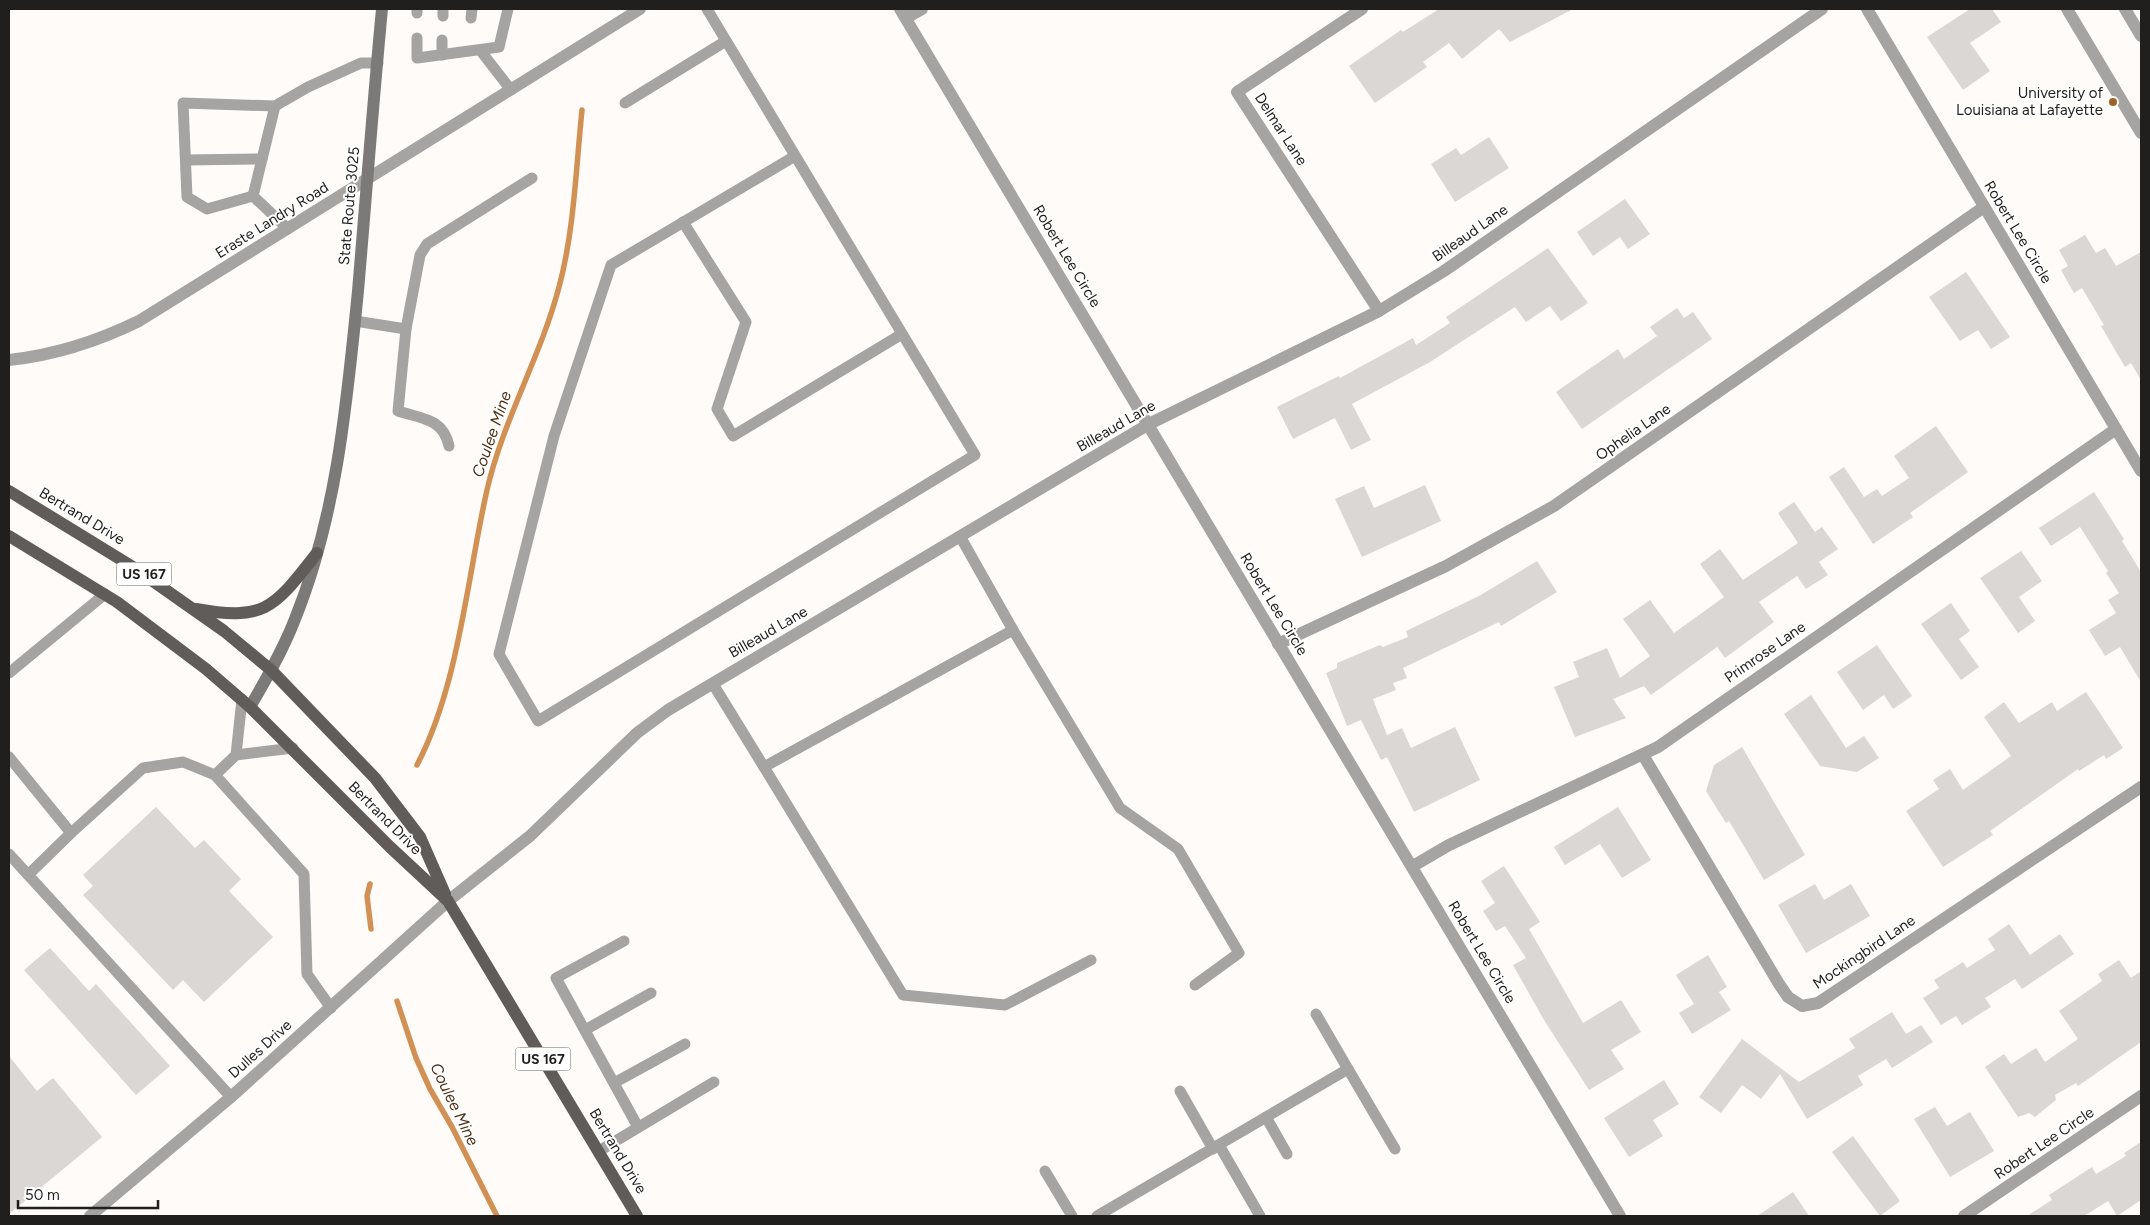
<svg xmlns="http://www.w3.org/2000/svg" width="2150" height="1225" font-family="Figtree,sans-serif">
<rect width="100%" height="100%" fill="#fffbf8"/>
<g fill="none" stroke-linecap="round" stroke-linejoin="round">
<g stroke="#d19154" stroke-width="5.5">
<path d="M417,765C459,685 467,578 487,490C503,420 541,356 559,287C574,232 576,168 582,110"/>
<path d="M370,884L367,896L371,929"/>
<path d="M397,1001L416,1058L430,1089L452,1127L497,1216"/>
</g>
</g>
<g fill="#dad7d4">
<path d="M1439,9H1573L1510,42L1499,29L1462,59L1449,43L1423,62L1427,67L1375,103L1349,66L1401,30L1403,32Z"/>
<path d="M1970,9H1992L2001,22L1970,43L1990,71L1963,90L1927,37Z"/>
<path d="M1489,137L1509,168L1455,202L1431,164L1456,148L1461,155Z"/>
<path d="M1625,199L1650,234L1628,249L1620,237L1593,256L1577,232Z"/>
<path d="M2085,235L2096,253L2105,248L2116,266L2141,252V380L2131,363L2125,367L2101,326L2104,325L2082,288L2074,293L2061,270L2068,266L2059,250Z"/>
<path d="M1548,248L1588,303L1561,321L1550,306L1526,322L1515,307L1430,362L1352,404L1371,440L1351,450L1335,418L1293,439L1277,407L1339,376L1340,378L1413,338L1416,345L1450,323L1446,317Z"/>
<path d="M1966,272L2010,337L1991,349L1978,330L1960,341L1929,297Z"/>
<path d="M1677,308L1684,318L1693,312L1712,339L1582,429L1556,392L1618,349L1624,359L1657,336L1650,327Z"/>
<path d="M1936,426L1968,472L1910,513L1913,517L1873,544L1829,477L1844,467L1864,497L1877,489L1882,496L1909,478L1894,456Z"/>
<path d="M1425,485L1441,521L1362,557L1335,499L1364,486L1374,508Z"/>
<path d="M2094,492L2124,539L2122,541L2141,572V682L2120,647L2105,656L2089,630L2116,613L2108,600L2119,593L2106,573L2108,571L2080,527L2051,546L2039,528Z"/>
<path d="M1794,502L1815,532L1822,527L1838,549L1819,562L1828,575L1806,589L1797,576L1759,602L1774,622L1725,658L1717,647L1651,695L1644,686L1613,699L1626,718L1575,737L1554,687L1579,677L1573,662L1607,648L1620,678L1650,656L1623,619L1650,600L1674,633L1724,597L1700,564L1720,549L1743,580L1798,543L1778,513Z"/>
<path d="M2021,551L2042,581L2019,597L2035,621L2018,633L1980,578Z"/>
<path d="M1537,561L1557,592L1501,626L1499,622L1403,668L1407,678L1393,683L1396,690L1373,699L1387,735L1402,728L1411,748L1455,727L1480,780L1414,812L1387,757L1381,760L1361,720L1347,726L1326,673L1337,668V663L1380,645L1383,647L1408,637L1406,631L1479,596Z"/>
<path d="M1951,603L1970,631L1959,639L1979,667L1961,680L1921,624Z"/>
<path d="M1877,645L1912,696L1893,709L1884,695L1863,710L1837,672Z"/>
<path d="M2086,692L2123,748L2106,759L2104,755L2079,771L2078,769L1990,831L1993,835L1943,867L1906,811L1939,789L1933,780L1950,769L1963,790L2011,756L1984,717L2004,702L2019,723L2052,702L2057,711Z"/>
<path d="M1811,695L1846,748L1864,736L1879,758L1857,772L1820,766L1784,714Z"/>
<path d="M1742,747L1805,855L1764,880L1729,821L1726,823L1706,791L1714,765Z"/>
<path d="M156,807L195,848L204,840L241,879L229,891L273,937L204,1002L183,980L173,990L83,895L93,886L83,875Z"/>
<path d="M1618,807L1651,860L1622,878L1600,844L1565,865L1554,847Z"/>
<path d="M1504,866L1540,922L1529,929L1583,1023L1621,1000L1641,1032L1611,1050L1624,1069L1589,1090L1544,1020L1513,965L1526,958L1505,926L1496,931L1483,911L1495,903L1481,881Z"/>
<path d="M1815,884L1824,900L1851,884L1870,916L1806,953L1778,905Z"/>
<path d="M2009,924L2030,955L2060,934L2074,954L2022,989L2015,979L1985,998L1991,1007L1962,1025L1956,1016L1941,1025L1923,998L1939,988L1934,980L1963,962L1967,968L1995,950L1988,939Z"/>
<path d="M50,948L89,991L96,984L170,1066L136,1095L24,970Z"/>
<path d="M1708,955L1727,987L1719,992L1731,1010L1692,1034L1679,1013L1694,1004L1676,975Z"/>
<path d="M2119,960L2131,978L2141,971V1042L2078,1086L2076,1083L2055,1095L2056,1100L2035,1117L2029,1113L2018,1117L1985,1067L2004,1054L2011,1064L2036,1048L2045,1062L2078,1039L2059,1011L2102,981L2098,974Z"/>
<path d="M1892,1012L1906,1034L1921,1025L1933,1042L1892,1068L1886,1059L1858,1076L1863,1085L1807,1119L1780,1074L1761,1099L1742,1085L1721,1113L1699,1097L1742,1039L1799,1082L1855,1048L1849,1039Z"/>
<path d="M9,1056L37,1091L53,1078L102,1137L9,1214Z"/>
<path d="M1664,1080L1679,1104L1653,1120L1663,1136L1629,1157L1604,1118Z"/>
<path d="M1935,1107L1947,1126L1970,1112L1994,1151L1950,1177L1914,1119Z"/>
<path d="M1853,1136L1900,1201L1880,1216L1832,1152Z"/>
<path d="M2141,1142V1200L2117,1216L2108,1201L2084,1216H2027L2052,1200L2049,1195L2092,1167L2096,1174L2126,1156L2124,1153Z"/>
<path d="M1793,1192L1809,1216H1757Z"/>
</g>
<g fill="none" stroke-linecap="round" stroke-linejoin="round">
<g stroke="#a5a4a2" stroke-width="11">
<path d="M417,9V13"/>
<path d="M707,9L975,455L538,721L499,654L554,436L611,265L795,156"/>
<path d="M443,16V9"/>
<path d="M471,18L472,9"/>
<path d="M417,38V58L499,47L508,9"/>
<path d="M480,50L511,90"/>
<path d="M442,55V40"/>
<path d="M625,103L726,41"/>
<path d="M186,160L262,159"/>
<path d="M253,196L275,106"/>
<path d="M683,222L746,322L717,409L733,436L902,334"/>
<path d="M288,229L253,196L207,209L187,197L183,103L275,106L308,87L361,63H378"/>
<path d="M355,321L406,329L398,411C422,419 443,418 449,446"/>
<path d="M406,329L420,255L427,244L532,178"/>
<path d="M1013,630L1120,808L1178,849L1239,953L1195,985"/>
<path d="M9,673L105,594"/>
<path d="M713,684L764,767L1013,630L961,538"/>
<path d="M236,755L242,699"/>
<path d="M9,757L71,833L28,875"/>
<path d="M764,767L903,995L1005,1005L1091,960"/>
<path d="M215,775L236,755L293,748"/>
<path d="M71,833L143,768L183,762L215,775L304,874L307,974L331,1008"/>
<path d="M9,854L231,1097"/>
<path d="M624,941L556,978L638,1127"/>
<path d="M1316,1014L1348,1069"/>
<path d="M585,1030L651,993"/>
<path d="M614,1083L685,1044"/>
<path d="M1180,1091L1213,1149"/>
<path d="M1266,1117L1287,1154"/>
<path d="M1219,1145L1260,1216"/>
<path d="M599,1151L714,1082"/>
<path d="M1045,1171L1072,1216"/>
<path d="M1097,1216L1348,1069L1395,1149"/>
</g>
<g stroke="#a5a4a2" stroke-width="12">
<path d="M900,9L1620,1216"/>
<path d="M1362,9L1237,92L1379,311"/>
<path d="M1867,9L2141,471"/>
<path d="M906,18L922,9"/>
<path d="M1278,644L1446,566L1554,506L1984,207"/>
<path d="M1643,755L1779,984L1788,997L1802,1006L1818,1003L2141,787"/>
<path d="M1413,866L1449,845L1658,747L2116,429"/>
<path d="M448,901L530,836L637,733L668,710L1149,424L1379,311L1444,271L1822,9"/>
<path d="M1964,1216L2141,1096"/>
</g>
<g stroke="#a5a4a2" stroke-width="12">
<path d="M2067,9L2141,133"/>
<path d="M2125,9L2141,36"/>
<path d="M9,360C56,355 96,342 139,321L640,9"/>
<path d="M90,1216L231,1097L448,901"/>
</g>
<path stroke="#7c7a78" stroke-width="12" d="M250,707C267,678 283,650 295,619C337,515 347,401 358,291C366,197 373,103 382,9"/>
<g stroke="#5f5c5a" stroke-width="12">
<path d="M9,491L133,567L224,631L271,670L375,778L420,837L445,894"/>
<path d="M9,536L117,602L206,669L250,707L390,847L448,901L637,1216"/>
<path d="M196,609C267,622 275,606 317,553"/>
</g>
</g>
<circle fill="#9e6324" stroke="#fff" stroke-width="2" cx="2113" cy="102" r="5"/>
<g text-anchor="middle" stroke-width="4" stroke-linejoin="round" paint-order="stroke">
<g fill="#fff" stroke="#636262" stroke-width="1">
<rect x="116.5" y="562.5" width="55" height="23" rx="4"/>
<rect x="515.5" y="1047.5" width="55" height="23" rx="4"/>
</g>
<g font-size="14" font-weight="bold" fill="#201f1e">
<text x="144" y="579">US 167</text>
<text x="543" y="1064">US 167</text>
</g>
<g font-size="15" fill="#201f1e" stroke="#fff" text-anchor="end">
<text x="2103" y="98">University of<tspan x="2103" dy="17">Louisiana at Lafayette</tspan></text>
</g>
<g font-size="15" fill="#201f1e" stroke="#fff">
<text transform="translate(1281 129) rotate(57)" y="5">Delmar Lane</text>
<text transform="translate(349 206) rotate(-85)" y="5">State Route 3025</text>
<text transform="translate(272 220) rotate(-32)" y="5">Eraste Landry Road</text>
<text transform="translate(2018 232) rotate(59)" y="5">Robert Lee Circle</text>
<text transform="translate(1470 233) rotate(-35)" y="5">Billeaud Lane</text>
<text transform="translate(1067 256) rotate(59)" y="5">Robert Lee Circle</text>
<text transform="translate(1116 426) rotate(-30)" y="5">Billeaud Lane</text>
<text transform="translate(1633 432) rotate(-35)" y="5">Ophelia Lane</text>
<text transform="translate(82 516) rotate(31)" y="5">Bertrand Drive</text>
<text transform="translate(1274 604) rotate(59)" y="5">Robert Lee Circle</text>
<text transform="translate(768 632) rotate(-30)" y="5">Billeaud Lane</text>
<text transform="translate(1765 652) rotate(-35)" y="5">Primrose Lane</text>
<text transform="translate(385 818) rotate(45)" y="5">Bertrand Drive</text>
<text transform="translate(1482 952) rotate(59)" y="5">Robert Lee Circle</text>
<text transform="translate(1864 952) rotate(-34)" y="5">Mockingbird Lane</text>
<text transform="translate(260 1049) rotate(-42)" y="5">Dulles Drive</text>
<text transform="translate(2044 1143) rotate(-34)" y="5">Robert Lee Circle</text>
<text transform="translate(618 1151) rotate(59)" y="5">Bertrand Drive</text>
</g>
<g font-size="16" font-style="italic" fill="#4c3117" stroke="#fff">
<text transform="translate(491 434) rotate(-71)" y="6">Coulee Mine</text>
<text transform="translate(455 1104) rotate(64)" y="6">Coulee Mine</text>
</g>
</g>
<rect width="2150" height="1225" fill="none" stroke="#201f1e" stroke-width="20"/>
<path d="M18 1200v8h140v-8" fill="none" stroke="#201f1e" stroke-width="2.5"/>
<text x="25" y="1200" font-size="15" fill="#201f1e" stroke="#ffffff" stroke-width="4" paint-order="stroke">50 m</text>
</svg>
